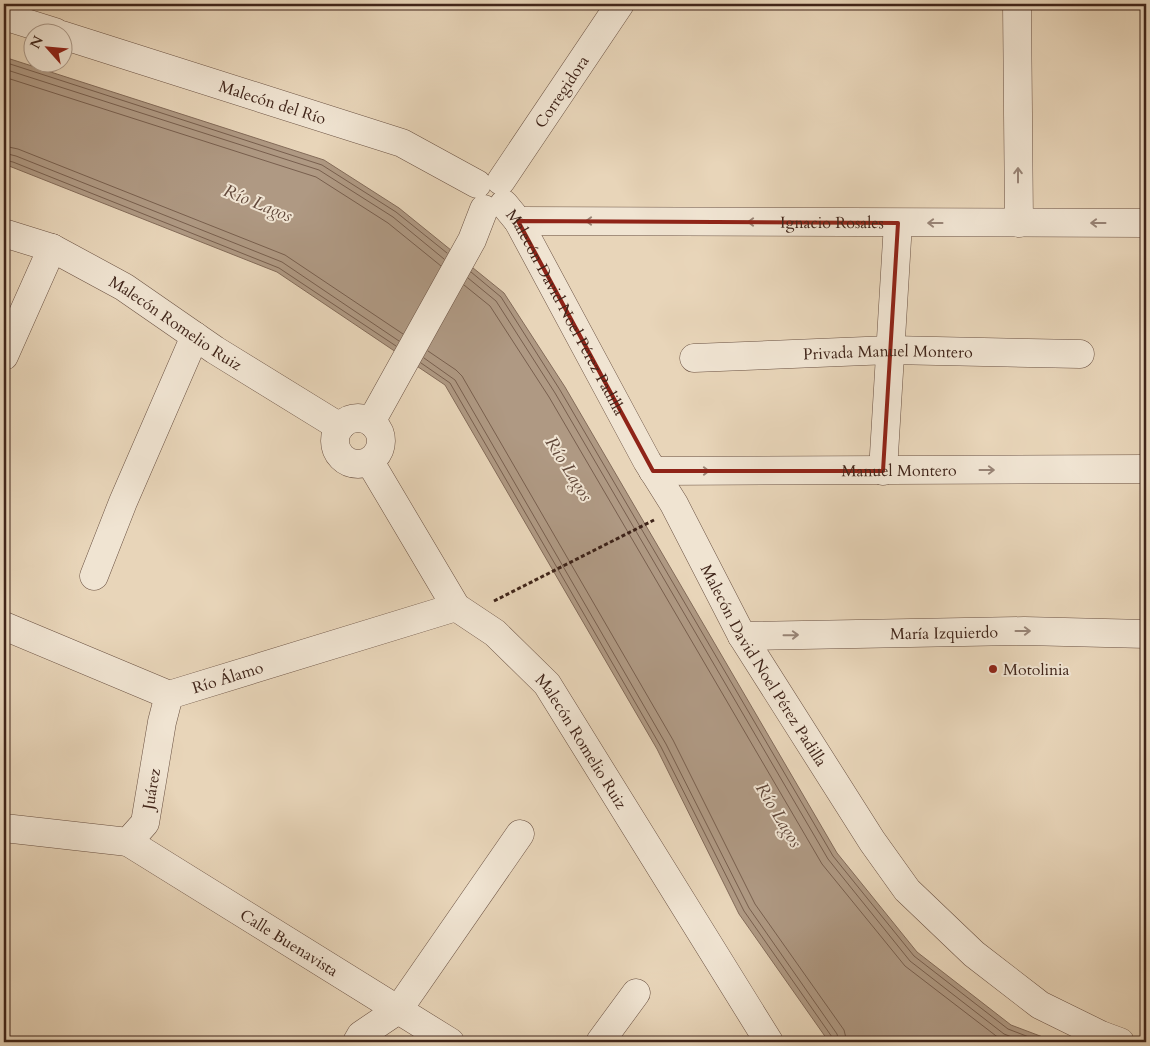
<svg xmlns="http://www.w3.org/2000/svg" width="1150" height="1046" font-family="Cardo,serif">
<rect width="100%" height="100%" fill="#e8d5b9"/>
<filter id="stains"><feTurbulence type="fractalNoise" baseFrequency=".004" numOctaves="4"/><feColorMatrix values="0 0 0 0 .2 0 0 0 0 .09 0 0 0 0 .02 0 0 0 .5 -.17"/></filter>
<radialGradient id="worn" r=".72"><stop offset=".6" stop-color="#630" stop-opacity="0"/><stop offset="1" stop-color="#630" stop-opacity=".3"/></radialGradient>
<path fill="#af9983" stroke="#836b59" d="M4,57L324,160L399,208L504,293L565,387L837,853L917,952L1011,1025L1056,1042H829L739,914L657,749L445,385L277,272L4,164Z"/>
<g fill="none" stroke-linecap="round" stroke-linejoin="round">
<g stroke="#785f4e" stroke-width="1">
<path d="M4,62L322,165L396,212L447,253"/>
<path d="M4,69L319,170L393,217L444,259"/>
<path d="M4,77L316,177L388,223L441,266"/>
<path d="M4,146L18,149L285,255L403,334"/>
<path d="M4,153L16,156L282,262L399,341"/>
<path d="M4,160L13,162L279,268L396,346"/>
<path d="M471,272L501,297L560,390L833,856L914,956L1008,1029L1042,1042"/>
<path d="M468,278L496,301L555,393L828,859L910,961L1004,1034L1025,1042"/>
<path d="M464,285L490,306L549,397L822,864L905,966L1004,1042"/>
<path d="M428,351L456,370L462,376L673,740L755,904L844,1030L847,1042"/>
<path d="M424,358L455,380L666,744L749,908L837,1034L839,1042"/>
<path d="M421,363L450,383L661,747L744,911L832,1037L833,1042"/>
</g>
<defs>
<g id="minor">
<path d="M1017,4L1019,223"/>
<path d="M4,16L55,32"/>
<path id="s1" d="M62,35L402,143L477,184"/>
<path id="s2" d="M501,181L620,4"/>
<path id="s3" d="M504,204L518,221L647,461L674,504L742,636L872,841L907,890L974,954L1040,1005L1101,1035L1120,1042"/>
<path id="s4" d="M518,221L1146,223"/>
<path id="s5" d="M4,233L52,248L124,287L215,350L340,427"/>
<path d="M4,356L52,248"/>
<path id="s6" d="M694,358L890,350L1080,354"/>
<circle cx="358" cy="441" r="23"/>
<path d="M371,422L472,240L484,209"/>
<path id="s7" d="M370,462L456,607L495,633L547,684L769,1042"/>
<path id="s8" d="M653,471L1146,469"/>
<path d="M883,471L898,223"/>
<path d="M94,576L123,502L195,336"/>
<path id="s9" d="M4,626L169,695L456,607"/>
<path id="s10" d="M742,636L1024,631L1146,634"/>
<path id="s11" d="M4,828L128,842L145,823L162,722L169,695"/>
<path id="s12" d="M128,842L450,1042"/>
<path d="M357,1042L361,1035L398,1010L520,834"/>
<path d="M600,1042L636,993"/>
</g>
</defs>
<use href="#minor" stroke="#6a5142" stroke-width="29"/>
<path stroke="#40251a" stroke-width="3" stroke-dasharray="4 2.5" stroke-linecap="butt" d="M494,601L654,520"/>
<use href="#minor" stroke="#f0e4d2" stroke-width="28"/>
</g>
<defs><path id="oneway-shaft" d="M-6 0H5M1.5-3L5.5 0L1.5 3" fill="none" stroke-width="1.6" stroke-linecap="round" stroke-linejoin="round" transform="scale(1.25)"/></defs>
<g stroke="#988476">
<use href="#oneway-shaft" transform="translate(1018 175) rotate(-90)"/>
<use href="#oneway-shaft" transform="translate(593 221) rotate(-180)"/>
<use href="#oneway-shaft" transform="translate(755 222) rotate(-180)"/>
<use href="#oneway-shaft" transform="translate(935 223) rotate(-180)"/>
<use href="#oneway-shaft" transform="translate(1098 223) rotate(180)"/>
<use href="#oneway-shaft" transform="translate(987 470)"/>
<use href="#oneway-shaft" transform="translate(702 471)"/>
<use href="#oneway-shaft" transform="translate(1023 631)"/>
<use href="#oneway-shaft" transform="translate(791 635) rotate(-1)"/>
</g>
<path fill="none" stroke="#8f2418" stroke-width="4" stroke-linejoin="round" d="M518,221L898,223L883,471H653Z"/>
<circle fill="#8f2418" stroke="#f0e4d2" stroke-width="2" cx="993" cy="669" r="5"/>
<g text-anchor="middle" stroke-width="4" stroke-linejoin="round" paint-order="stroke">
<g font-size="16" fill="#40251a" stroke="#f0e4d2">
<text dy="6" stroke="none"><textPath href="#s2" startOffset="108">Corregidora</textPath></text>
<text dy="6" stroke="none"><textPath href="#s1" startOffset="221">Malecón del Río</textPath></text>
<text dy="6" stroke="none"><textPath href="#s4" startOffset="314">Ignacio Rosales</textPath></text>
<text dy="6" stroke="none"><textPath href="#s3" startOffset="125">Malecón David Noel Pérez Padilla</textPath></text>
<text dy="6" stroke="none"><textPath href="#s5" startOffset="195">Malecón Romelio Ruiz</textPath></text>
<text dy="6" stroke="none"><textPath href="#s6" startOffset="194">Privada Manuel Montero</textPath></text>
<text dy="6" stroke="none"><textPath href="#s8" startOffset="246">Manuel Montero</textPath></text>
<text dy="6" stroke="none"><textPath href="#s10" startOffset="202">María Izquierdo</textPath></text>
<text dy="6" stroke="none"><textPath href="#s3" startOffset="530">Malecón David Noel Pérez Padilla</textPath></text>
<text dy="6" stroke="none"><textPath href="#s9" startOffset="240">Río Álamo</textPath></text>
<text dy="6" stroke="none"><textPath href="#s7" startOffset="355">Malecón Romelio Ruiz</textPath></text>
<text dy="6" stroke="none"><textPath href="#s11" startOffset="185">Juárez</textPath></text>
<text dy="6" stroke="none"><textPath href="#s12" startOffset="190">Calle Buenavista</textPath></text>
</g>
<g font-size="16" fill="#40251a" stroke="#f0e4d2" text-anchor="start">
<text x="1003" y="675">Motolinia</text>
</g>
<g font-size="18" font-style="italic" fill="#61483a" stroke="#f0e4d2">
<text transform="translate(258 203) rotate(22)" y="6">Río Lagos</text>
<text transform="translate(569 469) rotate(58)" y="6">Río Lagos</text>
<text transform="translate(779 815) rotate(59)" y="6">Río Lagos</text>
</g>
</g>
<rect width="1150" height="1046" fill="none" stroke="#e8d5b9" stroke-width="20"/>
<rect x="5" y="5" width="1140" height="1036" fill="none" stroke="#40251a" stroke-width="2.5"/>
<rect x="10" y="10" width="1130" height="1026" fill="none" stroke="#40251a"/>
<g transform="translate(48 48) rotate(297)"><circle r="24" fill="#f0e4d2" stroke="#aa9888"/>
<path d="M0-4L9 19L0 12L-9 19Z" fill="#8f2418"/>
<text y="-8" font-size="14" font-weight="bold" text-anchor="middle" fill="#40251a">N</text>
</g>
<rect width="100%" height="100%" filter="url(#stains)"/>
<rect width="100%" height="100%" fill="url(#worn)"/>
</svg>
